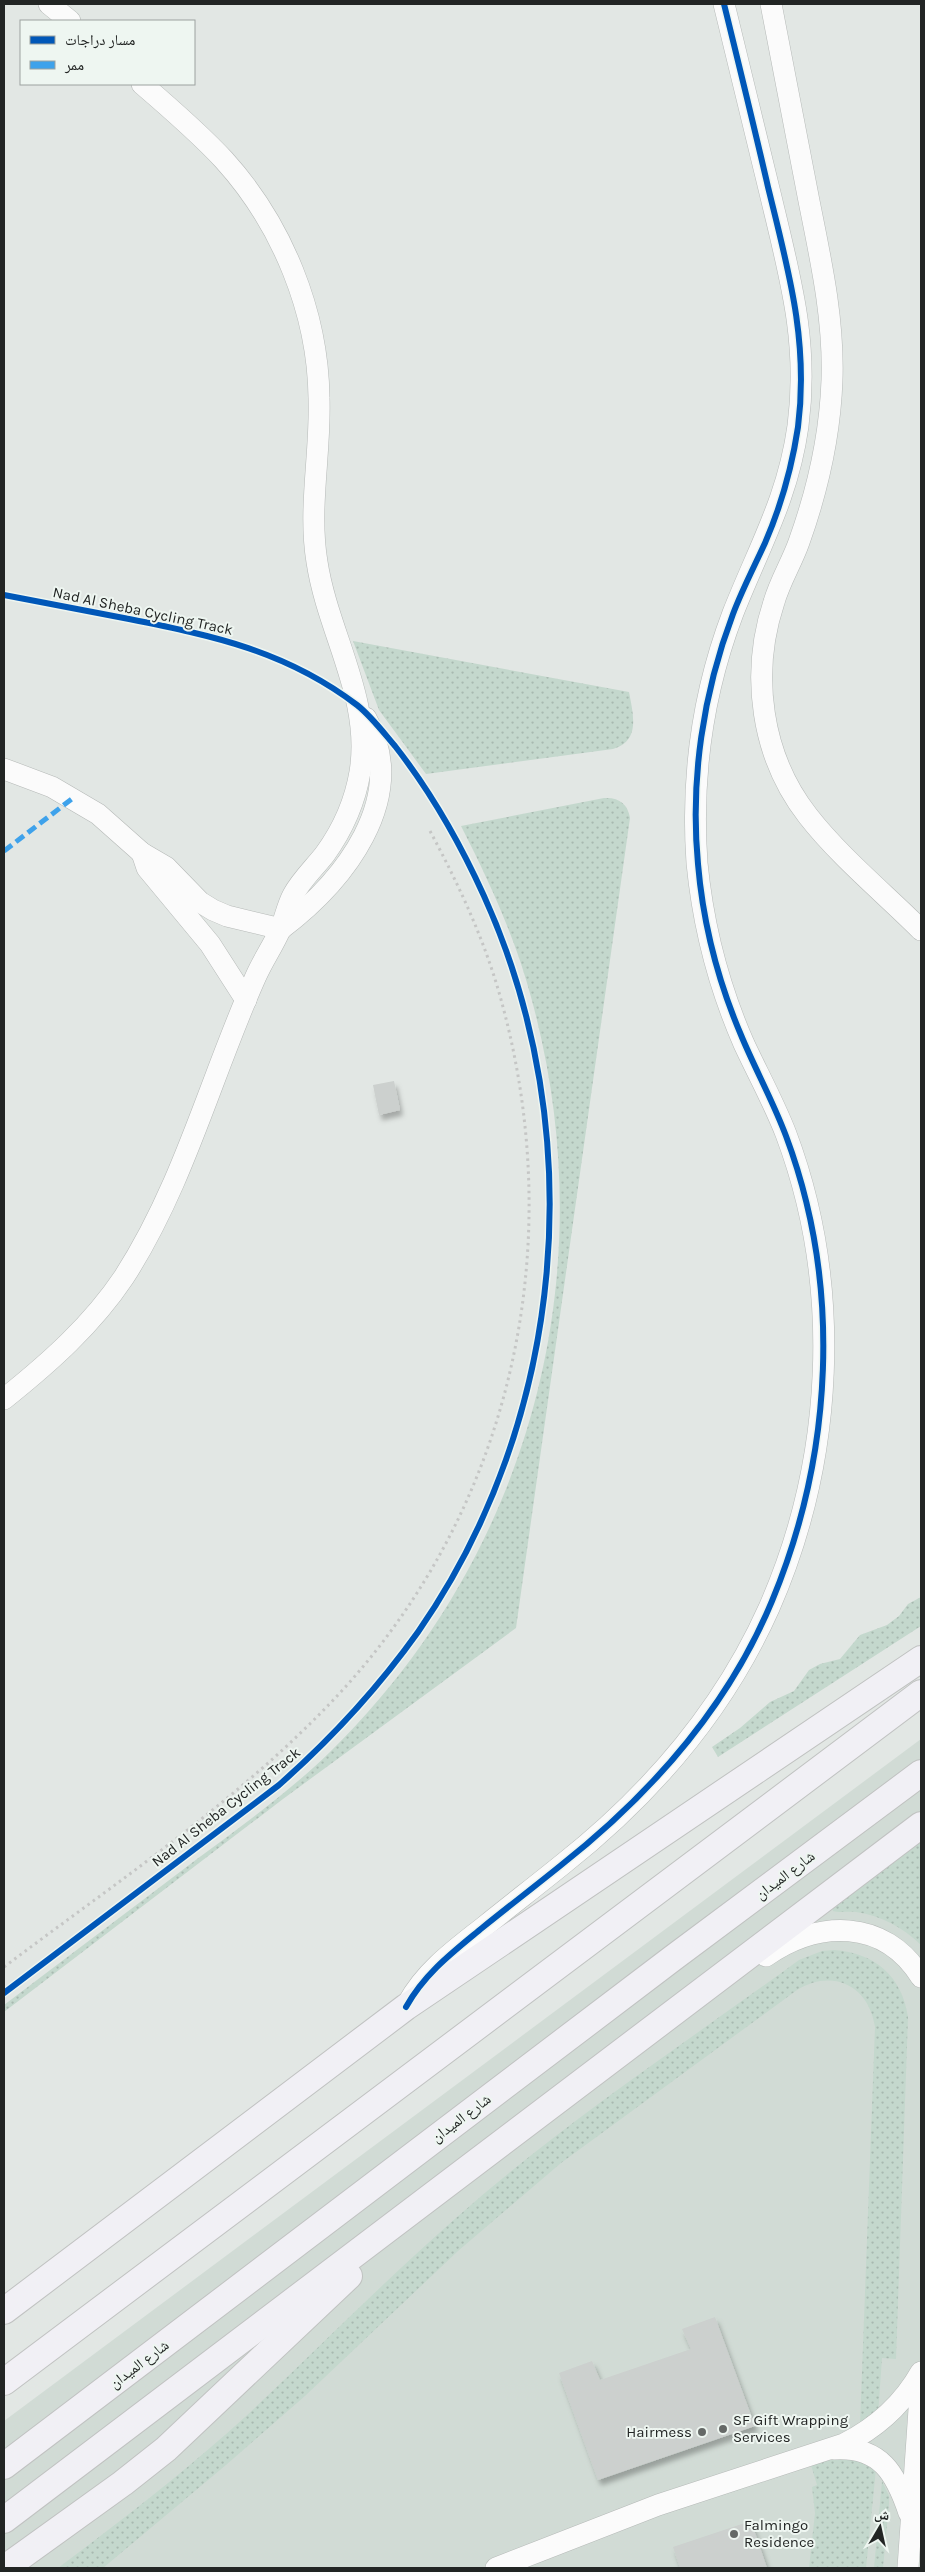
<svg xmlns="http://www.w3.org/2000/svg" width="925" height="2572" font-family="Karla,'Noto Naskh Arabic',sans-serif">
<defs>
<pattern id="garden-dots" width="8" height="8" patternUnits="userSpaceOnUse" patternTransform="scale(1.25)"><rect width="8" height="8" fill="#c4d8cd"/><path d="M2 2h.1M6 6h.1" fill="none" stroke="#a8b9b0" stroke-width="1.8" stroke-linecap="round"/></pattern>
<filter id="shadow"><feDropShadow dx="3" dy="5.5" stdDeviation="2.5" flood-color="#0004"/></filter>
</defs>
<rect width="100%" height="100%" fill="#e2e7e4"/>
<path fill="#d1dbd5" d="M921,1739V2568H4V2421Z"/>
<g fill="url(#garden-dots)">
<path d="M353,641L629,692C633,714 641,741 613,749L426,774L379,710Z"/>
<path d="M604,798C619,797 628,804 630,818L516,1628L283,1799L4,2012V2005C68,1956 133,1908 197,1859C243,1825 290,1791 330,1752C533,1553 606,1269 531,997C515,937 489,881 461,826Z"/>
<path d="M921,1597V1626L718,1757L712,1747L740,1728L770,1702L794,1691L809,1670L820,1664L840,1659L860,1635L887,1625L899,1616L908,1604Z"/>
<path d="M921,1840V1945C902,1927 882,1916 856,1912C848,1911 840,1913 833,1911L832,1907Z"/>
<path d="M834,1950C875,1953 902,1976 908,2017L896,2359L882,2358L878,2415L860,2425L875,2027C869,1986 833,1968 797,1990L561,2163L458,2251L305,2396L226,2465L103,2568H58C122,2520 186,2471 245,2417C316,2351 383,2282 456,2218C563,2123 684,2044 799,1960L822,1951Z"/>
<path d="M843,2457H852L876,2469L866,2568H809L815,2513L812,2487L817,2485L811,2465Z"/>
<path d="M882,2481L889,2496V2504L883,2568H874Z"/>
</g>
<g fill="#ccd0ce" filter="url(#shadow)">
<path d="M394,1081L400,1110L379,1115L373,1085Z"/>
<path d="M715,2317L755,2426L598,2480L559,2373L592,2361L600,2380L691,2349L682,2329Z"/>
<path d="M751,2521L767,2568H680L673,2547Z"/>
</g>
<g fill="none" stroke-linecap="round" stroke-linejoin="round">
<defs>
<g id="minor">
<path d="M49,4L70,21"/>
<path d="M771,4C783,69 796,135 809,201C821,261 834,319 832,380C830,436 818,489 799,542C792,562 780,581 774,602C750,674 761,756 808,816C840,857 884,893 921,930"/>
<path d="M4,769L52,787L98,814L142,853L166,867L200,902L213,910L227,916L281,929"/>
<path d="M142,853L147,868L210,944L246,1000"/>
<path d="M281,929C343,882 411,799 366,718"/>
<path d="M4,1399C49,1363 92,1325 124,1277C184,1184 211,1076 256,976C263,960 273,946 280,930C285,919 287,906 293,895C301,880 315,867 325,854C343,829 355,802 360,772C372,698 328,634 317,562C308,508 321,453 319,398C318,312 282,224 224,160C199,133 170,108 142,84"/>
<path d="M766,1956C818,1920 884,1918 921,1977"/>
<path d="M408,2003C426,1970 456,1949 485,1926C511,1905 537,1885 563,1864C650,1795 723,1711 769,1608C834,1460 843,1286 786,1134C774,1103 758,1074 744,1044C719,987 703,925 697,863C691,778 703,692 733,613C759,547 788,498 798,426C809,342 790,277 771,197C755,133 740,68 724,4"/>
<path d="M834,2449C881,2446 896,2474 909,2513"/>
<path d="M496,2568L658,2505L844,2444C878,2427 903,2404 921,2372"/>
<path d="M908,2568L921,2381"/>
</g>
<g id="major">
<path d="M4,2311L406,2007L921,1659"/>
<path d="M4,2382L921,1693"/>
<path d="M4,2466L673,1958L921,1773"/>
<path d="M4,2520L921,1825"/>
<path d="M5,2568L123,2483L166,2449L349,2276"/>
</g>
</defs>
<use href="#minor" stroke="#b5b9b7" stroke-width="22"/>
<use href="#major" stroke="#c0c2c1" stroke-width="28"/>
<path stroke="#c5c6c5" stroke-width="3" stroke-dasharray="2.5 4" stroke-linecap="butt" d="M4,1967C118,1881 240,1800 338,1695C511,1509 568,1251 503,1007C487,945 460,887 430,831"/>
<use href="#minor" stroke="#fbfbfb" stroke-width="21"/>
<use href="#major" stroke="#f1f0f5" stroke-width="26"/>
<path stroke="#3ea2eb" stroke-width="5" stroke-dasharray="10 5" stroke-linecap="butt" d="M4,851L73,798"/>
<defs>
<g id="cycleway">
<path d="M4,595C45,603 87,611 129,619C214,636 286,651 357,705C371,716 383,732 395,746C431,792 460,843 484,896C591,1132 566,1419 418,1632C378,1688 331,1739 279,1785L4,1993"/>
<path d="M406,2007C425,1973 453,1952 482,1928C508,1907 534,1887 560,1866C650,1795 728,1707 772,1601C833,1454 842,1286 786,1136C773,1101 755,1069 741,1035C718,981 703,923 698,864C690,780 703,693 733,614C742,590 754,567 765,543C781,506 792,467 798,427C809,341 788,269 768,187C754,126 739,65 724,4"/>
</g>
</defs>
<use href="#cycleway" stroke="#eef6f1" stroke-width="9"/>
<use href="#cycleway" stroke="#0057b8" stroke-width="6"/>
</g>
<g fill="#656967" stroke="#eef6f1" stroke-width="2">
<circle cx="723" cy="2429" r="5"/>
<circle cx="702" cy="2432" r="5"/>
<circle cx="734" cy="2534" r="5"/>
</g>
<g text-anchor="middle" stroke-width="4" stroke-linejoin="round" paint-order="stroke">
<g font-size="15" fill="#222524" stroke="#eef6f1">
<text transform="translate(143 611) rotate(12)" y="5">Nad Al Sheba Cycling Track</text>
<text transform="translate(226 1807) rotate(-38)" y="5">Nad Al Sheba Cycling Track</text>
<text transform="translate(785 1875) rotate(-37)" y="5">شارع الميدان</text>
<text transform="translate(461 2118) rotate(-37)" y="5">شارع الميدان</text>
<text transform="translate(139 2364) rotate(-37)" y="5">شارع الميدان</text>
</g>
<g font-size="15" fill="#222524" stroke="#eef6f1" text-anchor="start">
<text x="733" y="2425">SF Gift Wrapping<tspan x="733" dy="17">Services</tspan></text>
<text x="692" y="2437" text-anchor="end">Hairmess</text>
<text x="744" y="2530">Falmingo<tspan x="744" dy="17">Residence</tspan></text>
</g>
</g>
<rect width="925" height="2572" fill="none" stroke="#222524" stroke-width="10"/>
<rect x="20" y="20" width="175" height="65" fill="#eef6f1" stroke="#9ca29f"/>
<rect x="30" y="36" width="25" height="8" fill="#0057b8" stroke="#9ca29f"/>
<text x="65" y="45" font-size="15" fill="#222524">مسار دراجات</text>
<rect x="30" y="61" width="25" height="8" fill="#3ea2eb" stroke="#9ca29f"/>
<text x="65" y="70" font-size="15" fill="#222524">ممر</text>
<g transform="translate(880 2527) rotate(9)" stroke="#eef6f1" stroke-width="4" paint-order="stroke">
<path d="M0-4L9 19L0 12L-9 19Z" fill="#222524"/>
<text y="-8" font-size="14" font-weight="bold" text-anchor="middle" fill="#222524">ش</text>
</g>
</svg>
